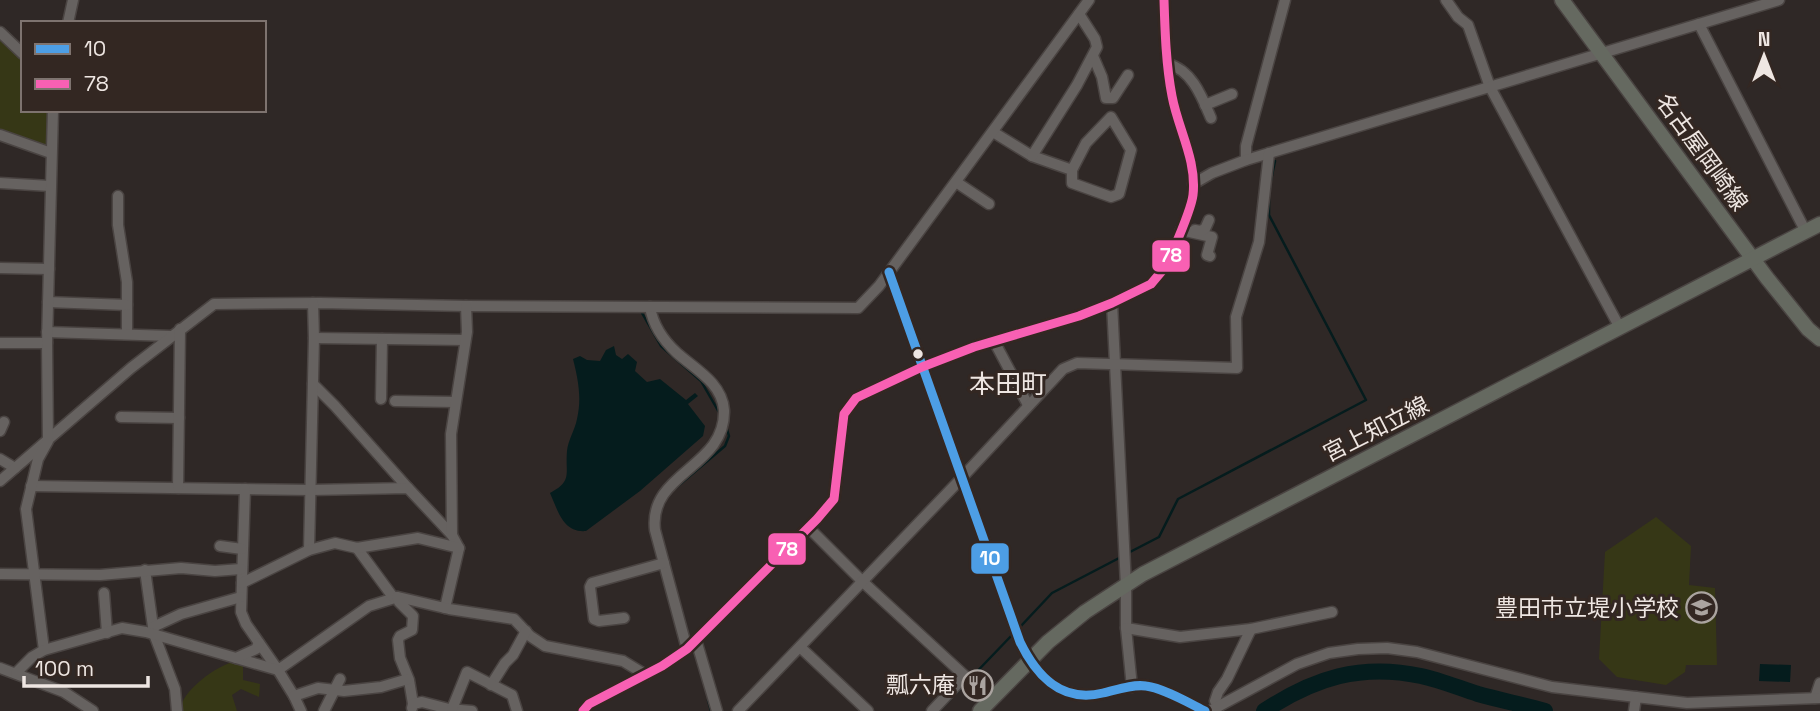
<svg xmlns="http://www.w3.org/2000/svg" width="1820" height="711" font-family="'Space Grotesk','Noto Sans JP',sans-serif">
<rect width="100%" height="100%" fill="#2f2826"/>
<g fill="#363716">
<path d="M0,39L23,61V110H49L46,147L0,131Z"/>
<path d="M1656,517L1691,546L1689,585L1715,588L1717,665H1686L1685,672L1666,685L1617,677L1599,659L1605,552Z"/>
<path d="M236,661L243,663V680L260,684L259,697L241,689L232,695L237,711H180C181,691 217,665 236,661Z"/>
</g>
<g fill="#051c1d">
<path d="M614,346L616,355L622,359L628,354L637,362L635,371L647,382L660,379L686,400L695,393L698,396L688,404L705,426L703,436L640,491L586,531C563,533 558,511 550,493C573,481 565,474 567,451C568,440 575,430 577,419C582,398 578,379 573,359L580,356L587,360L600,361L606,350Z"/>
<path d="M1760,664L1791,665L1790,682L1759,681Z"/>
</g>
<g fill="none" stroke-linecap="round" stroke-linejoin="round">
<g stroke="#051c1d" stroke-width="2.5">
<path d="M1270,185L1275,161"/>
<path d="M642,313L661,346L701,381L720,414"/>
<path d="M672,491L725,446L729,436L726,426"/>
<path d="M1128,553L1159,537L1178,499L1366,400L1269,215V199"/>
<path d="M1020,627L1052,593L1123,556"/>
<path d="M708,700L711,711"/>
<path d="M940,710L1013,634"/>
</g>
<path stroke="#051c1d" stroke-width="16" d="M1264,711C1314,678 1361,663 1421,676C1440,680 1459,688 1478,694C1500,700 1523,705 1545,711"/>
<defs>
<g id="minor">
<path d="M1446,0L1458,17L1468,25L1490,87L1620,328"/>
<path d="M68,23L73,0"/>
<path d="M1699,24L1806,232"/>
<path d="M0,32L23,54"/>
<path d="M1093,56L1102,77L1106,98H1113L1128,75"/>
<path d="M1168,64C1192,70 1202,97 1211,118"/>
<path d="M1205,105L1232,94"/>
<path d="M993,132L1032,156L1072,170V183L1111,197L1119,194L1131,150L1111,117L1086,143L1072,170"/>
<path d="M0,135L51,153"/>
<path d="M1032,156L1077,85L1097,47L1095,39L1079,14"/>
<path d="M1246,160V146L1285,0"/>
<path d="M956,182L989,204"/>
<path d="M0,183L50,186"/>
<path d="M1193,184L1212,173L1246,160L1779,0"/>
<path d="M118,196V225L127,282V334"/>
<path d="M1181,230L1212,237L1207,255L1210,256"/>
<path d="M1195,230L1200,231L1205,229L1209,220"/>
<path d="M0,268L49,269"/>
<path d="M889,272L1020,642C1037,677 1062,703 1103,693C1116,690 1132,684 1146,686C1163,688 1189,703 1205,711"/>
<path d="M48,302L127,305"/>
<path d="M1112,303L1126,586V628L1132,687"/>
<path d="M650,307C653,325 664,341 677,353C695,369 722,383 724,410C726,468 648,472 655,530L687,649"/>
<path d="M47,332L171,336"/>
<path d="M314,338L465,340"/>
<path d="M994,341L1028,405"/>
<path d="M0,343H47"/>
<path d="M313,384L335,406L408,488"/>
<path d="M381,399L382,339"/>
<path d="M395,401L455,402"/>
<path d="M121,417L179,418"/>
<path d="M0,431L4,422"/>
<path d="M0,459L15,468"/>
<path d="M0,481L131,368L214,304L320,303L466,306L858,308L879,286L1089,0"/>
<path d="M31,486L311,490L408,488L452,535L459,548L445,608"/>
<path d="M178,488L180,329"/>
<path d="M245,489L241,612L246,624L278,670L369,606L398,597L449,609L514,619L530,636L545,646L623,661L646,675"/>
<path d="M809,528L863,582L965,676L932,711"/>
<path d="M452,535L451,434L467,332L466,306"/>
<path d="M220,546L242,549"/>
<path d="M357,548L393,597"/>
<path d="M309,550L314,338L313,303"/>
<path d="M145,570L154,634L175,689L177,711"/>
<path d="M0,574L100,575L181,568L215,571L241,569"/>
<path d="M242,583L309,550L335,543L357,548L418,538L459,548"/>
<path d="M104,593L107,633"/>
<path d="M397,597L399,602L413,616L412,630L400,636L398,640L400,658L409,680L413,704"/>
<path d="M624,618L599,621L594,619L590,587L592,583L664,563"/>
<path d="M153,627L181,614L241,597"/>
<path d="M1126,628L1180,637L1251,629L1332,612"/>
<path d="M696,640L717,711"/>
<path d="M800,647L868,711"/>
<path d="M44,650L26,509L38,459L48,441L47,343L53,110"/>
<path d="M236,658L278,670L294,696"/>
<path d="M0,668L64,692L93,711"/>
<path d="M16,673L32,657L44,650L122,628L146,632L236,658L256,649L259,643"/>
<path d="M491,685L505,663L513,655L526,631"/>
<path d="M1815,698L1820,683"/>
<path d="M1219,706L1215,701L1218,692L1227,679L1251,629"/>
<path d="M412,708L413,704L422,702L449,709L472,711"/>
<path d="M452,709L467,672L512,695L517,711"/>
<path d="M301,711L294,696L318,688L344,691L381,687L408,679"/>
<path d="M324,711L340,679"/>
<path d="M583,711L589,704L662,666L687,649L817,519L834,499L844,414L856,398L922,367L974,347L1079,316L1112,303L1151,284L1167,265C1174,247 1191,212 1193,195C1197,160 1178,129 1172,96C1166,65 1165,32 1164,0"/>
<path d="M738,711L956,484L1063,369L1077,363L1237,368L1236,317L1259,242L1269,153"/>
<path d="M1210,711L1297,664L1329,653L1358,649L1387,648L1417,652L1552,687L1636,697"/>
<path d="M1634,711L1636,697L1687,703L1820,698"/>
</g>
<g id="major">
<path d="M1562,0L1767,278L1808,329L1820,339"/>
<path d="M980,711L1048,642L1085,612L1143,574L1820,224"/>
</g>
</defs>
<use href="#minor" stroke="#4a4442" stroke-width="13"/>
<use href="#major" stroke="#4a4442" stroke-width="17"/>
<use href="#minor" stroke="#666260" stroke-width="10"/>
<use href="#major" stroke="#656960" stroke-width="14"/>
<defs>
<path id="bus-1" d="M889,272L1020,642C1037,677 1062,703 1103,693C1116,690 1132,684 1146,686C1163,688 1189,703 1205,711"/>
<path id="bus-2" d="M583,711L589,704L662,666L687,649L817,519L834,499L844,414L856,398L922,367L974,347L1079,316L1112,303L1151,284L1167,265C1174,247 1191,212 1193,195C1197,160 1178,129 1172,96C1166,65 1165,32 1164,0"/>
</defs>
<use href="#bus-1" stroke="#332722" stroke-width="14"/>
<use href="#bus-2" stroke="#332722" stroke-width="14"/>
<use href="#bus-1" stroke="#4d9ee5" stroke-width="9"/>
<use href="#bus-2" stroke="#f860b3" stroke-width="9"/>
</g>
<defs>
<symbol id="school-ring" viewBox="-11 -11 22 22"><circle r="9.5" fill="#332722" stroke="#aba4a0" stroke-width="1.5"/><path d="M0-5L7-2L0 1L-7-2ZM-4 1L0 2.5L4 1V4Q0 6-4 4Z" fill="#aba4a0"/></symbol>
<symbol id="restaurant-ring" viewBox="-11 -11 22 22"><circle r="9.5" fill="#332722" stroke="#aba4a0" stroke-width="1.5"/><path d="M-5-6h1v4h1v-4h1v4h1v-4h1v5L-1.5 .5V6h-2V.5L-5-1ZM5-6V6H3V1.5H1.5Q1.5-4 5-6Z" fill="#aba4a0"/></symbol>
</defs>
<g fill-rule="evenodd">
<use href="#school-ring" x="1684" y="590" width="35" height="35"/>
<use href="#restaurant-ring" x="960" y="668" width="35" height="35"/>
</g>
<circle fill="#eee6e2" stroke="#332722" stroke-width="2.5" cx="918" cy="354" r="6"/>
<g text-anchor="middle" stroke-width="6" stroke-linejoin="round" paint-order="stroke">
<g font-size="23" fill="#eee6e2" stroke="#332722">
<text transform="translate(1702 152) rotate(54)" y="8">名古屋岡崎線</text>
<text transform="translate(1376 429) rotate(-27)" y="8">宮上知立線</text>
</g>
<g font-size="23" fill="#eee6e2" stroke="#332722" text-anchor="end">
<text x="1679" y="616">豊田市立堤小学校</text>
<text x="955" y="693">瓢六庵</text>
</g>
<g font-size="26" fill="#eee6e2" stroke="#332722">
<text x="1008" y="393">本田町</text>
</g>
</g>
<g stroke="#332722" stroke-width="2.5">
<rect x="1151" y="239" width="40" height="34" rx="7" fill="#f860b3"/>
<rect x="767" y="532" width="40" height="34" rx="7" fill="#f860b3"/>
<rect x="970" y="542" width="40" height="33" rx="7" fill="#4d9ee5"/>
</g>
<g font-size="19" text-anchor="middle" font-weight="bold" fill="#fff">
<text x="1171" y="262">78</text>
<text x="787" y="556">78</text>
<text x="990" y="565">10</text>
</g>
<rect x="21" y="21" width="245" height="91" fill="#332722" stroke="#7e736f" stroke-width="2"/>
<rect x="35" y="44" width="35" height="10" fill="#4d9ee5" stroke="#7e736f" stroke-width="2"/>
<text x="84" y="56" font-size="21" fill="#eee6e2">10</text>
<rect x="35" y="79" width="35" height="10" fill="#f860b3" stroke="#7e736f" stroke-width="2"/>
<text x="84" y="91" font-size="21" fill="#eee6e2">78</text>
<g transform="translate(1764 56)" stroke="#332722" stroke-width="5" paint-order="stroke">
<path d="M0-5L12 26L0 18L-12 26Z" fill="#eee6e2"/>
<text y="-10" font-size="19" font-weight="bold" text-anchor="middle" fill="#eee6e2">N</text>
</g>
<path d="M24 676v10h124v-10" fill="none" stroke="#eee6e2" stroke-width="3.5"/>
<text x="35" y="676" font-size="21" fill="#eee6e2" stroke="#332722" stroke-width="5" paint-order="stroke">100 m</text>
</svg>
